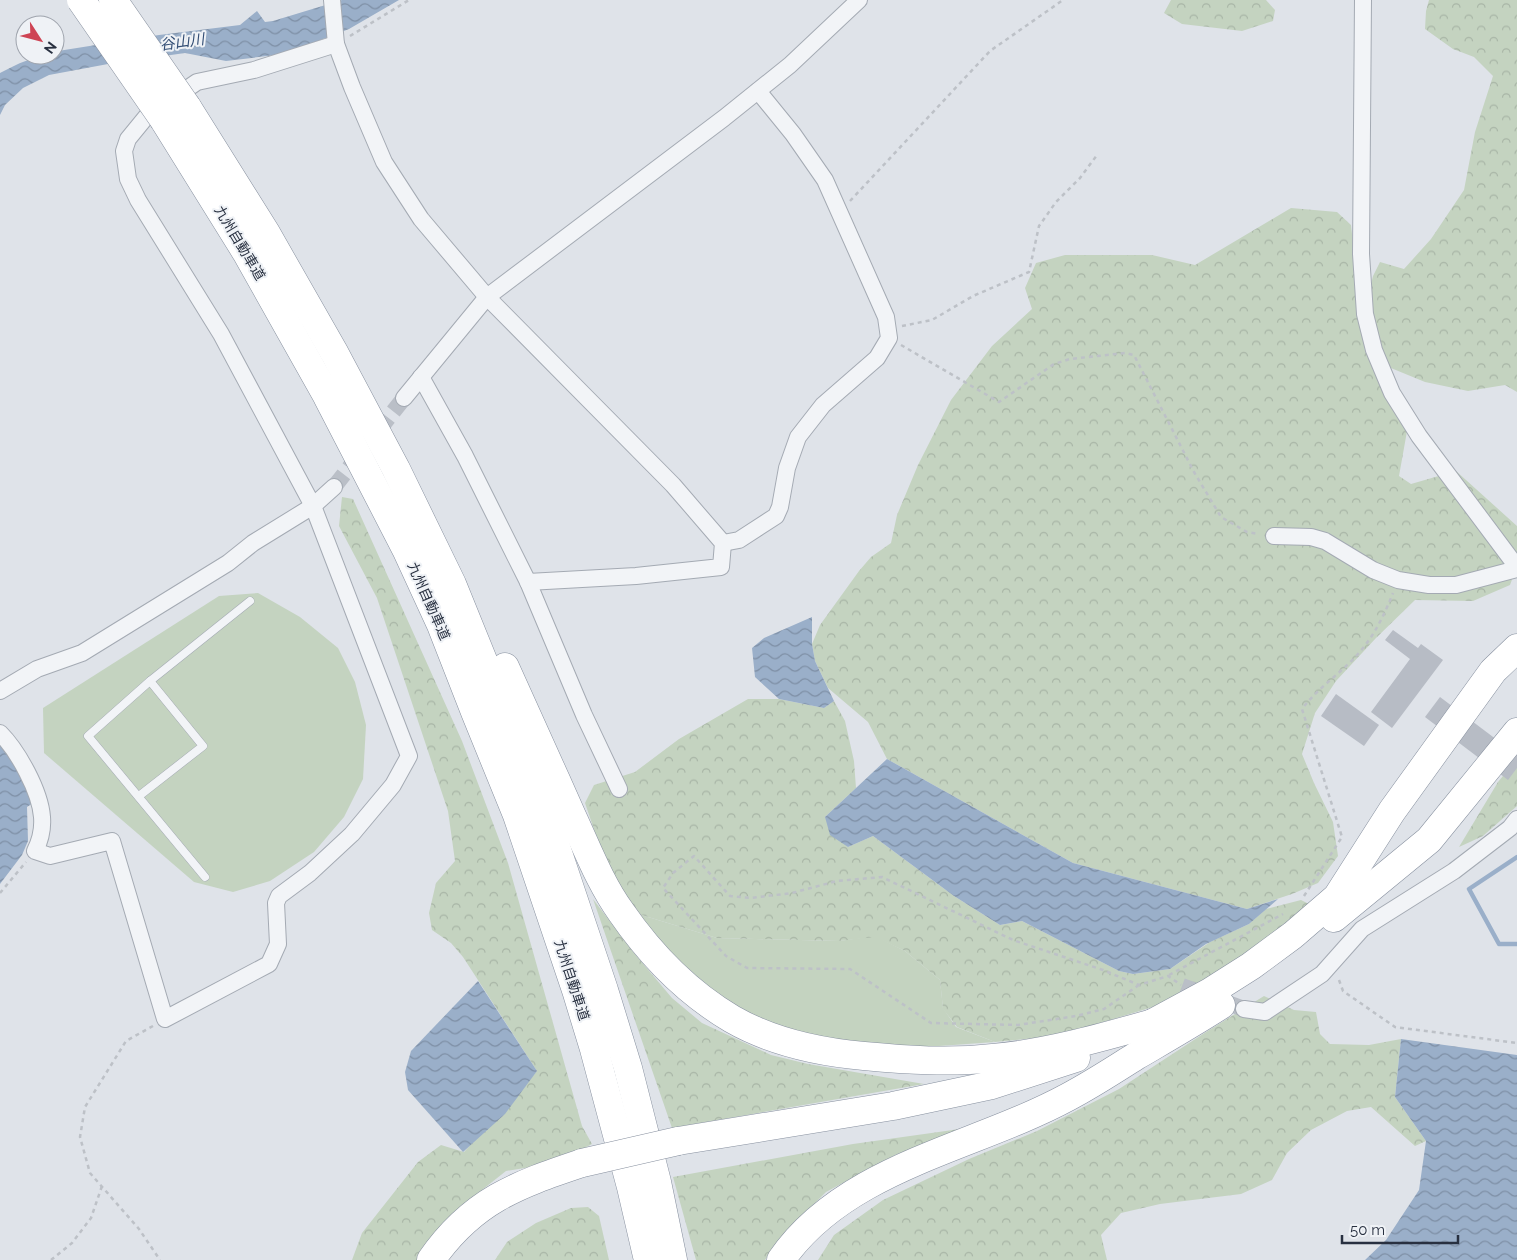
<svg xmlns="http://www.w3.org/2000/svg" width="1517" height="1260" font-family="Raleway,'Noto Sans JP',sans-serif">
<defs>
<pattern id="forest-crowns" width="20" height="18" patternUnits="userSpaceOnUse" patternTransform="scale(1.25)"><rect width="20" height="18" fill="#c4d3c0"/><path d="M2 6a3 3 0 1 1 6 0M12 15a3 3 0 1 1 6 0" fill="none" stroke="#a8b5a6"/></pattern>
<pattern id="water-waves" width="16" height="10" patternUnits="userSpaceOnUse" patternTransform="scale(1.25)"><rect width="16" height="10" fill="#9aafc9"/><path d="M0 5q4-4 8 0t8 0" fill="none" stroke="#7e8fa5"/></pattern>
</defs>
<rect width="100%" height="100%" fill="#dfe3e9"/>
<g fill="#c4d3c0">
<path d="M258,593L300,617L338,648L355,682L366,725L363,779L344,817L314,852L270,881L233,892L194,882L44,753L43,708L219,596Z"/>
<path d="M635,913L717,938L839,941L875,936L905,951L940,980L943,1008L956,1027L995,1042L925,1047L822,1042L764,1022L714,992L670,952Z"/>
</g>
<g fill="url(#forest-crowns)">
<path d="M1171,0H1266L1275,10L1273,21L1242,31L1182,24L1164,13Z"/>
<path d="M1429,0H1517V392L1505,385L1468,391L1425,382L1386,366L1367,301L1373,276L1380,262L1404,269L1431,239L1464,190L1475,132L1493,76L1474,57L1453,49L1425,29L1426,11Z"/>
<path d="M1291,208L1337,212L1351,225L1365,351L1383,389L1409,420L1399,476L1411,484L1456,471L1517,526V566L1510,585L1473,601L1415,600L1376,638L1336,681L1315,713L1302,754L1314,783L1333,822L1338,856L1318,883L1292,894L1247,909L1073,863L887,759L868,722L828,688L815,661L812,644L820,625L859,571L871,557L891,543L897,515L918,465L951,400L992,346L1032,309L1025,288L1036,263L1065,255H1152L1195,265Z"/>
<path d="M342,497L353,499L462,741L508,863L582,1126L592,1144L555,1163L506,1171L468,1201L420,1260H352L362,1233L418,1162L441,1145L464,1152L537,1071L463,957L451,943L432,930L429,913L436,883L455,861L448,811L377,598L339,526Z"/>
<path d="M748,699H779L824,708L834,701L845,721L854,761L856,788L825,817L848,847L873,836L954,896L1000,925L1022,921L1119,971L1133,974L1170,969L1210,942L1249,924L1266,909L1301,900L1313,906L1218,976L1156,1006L1097,1024L1045,1037L995,1042L957,1027L943,1009L940,980L905,951L875,937L839,941L717,938L635,913L602,853L585,803L594,785L635,772L679,739Z"/>
<path d="M1517,759V806L1483,836L1459,847L1498,782Z"/>
<path d="M593,899L634,953L672,998L702,1023L771,1055L808,1064L924,1084L672,1128Z"/>
<path d="M1264,996L1294,1010L1316,1012L1320,1034L1330,1044L1369,1045L1401,1039L1395,1097L1426,1141L1415,1146L1371,1107L1347,1111L1311,1130L1287,1153L1272,1180L1241,1194L1160,1204L1121,1213L1101,1235L1107,1260H818L834,1235L883,1200L969,1159L1037,1131L1119,1089L1206,1032Z"/>
<path d="M967,1128L895,1155L826,1192L782,1236L765,1260H696L673,1177L853,1144Z"/>
<path d="M588,1207L599,1216L609,1260H495L507,1242L536,1223L571,1208Z"/>
</g>
<g fill="url(#water-waves)">
<path d="M342,0H399L349,29L284,54L226,61L185,53L108,64L49,75L23,88L5,105L0,115V73C17,64 35,55 55,55V52L58,51L159,35L240,25L257,11L265,22L273,21Z"/>
<path d="M812,617V644L815,661L834,701L824,708L779,699L755,677L752,648L764,638Z"/>
<path d="M0,744L12,758L33,803L27,807L28,841L22,855L0,884Z"/>
<path d="M887,759L1073,863L1247,909L1278,899L1249,924L1206,944L1170,969L1133,974L1119,971L1022,921L1000,925L954,896L873,836L848,847L830,835L825,817Z"/>
<path d="M478,981L537,1071L505,1114L463,1152L408,1090L405,1072L411,1051Z"/>
<path d="M1401,1039L1517,1055V1260H1365L1386,1240L1419,1190L1426,1141L1395,1097Z"/>
</g>
<g fill="none" stroke-linecap="round" stroke-linejoin="round">
<path stroke="#9aafc9" stroke-width="4.5" d="M1517,857L1469,889L1499,944H1517"/>
</g>
<g fill="#b7bcc5">
<path d="M1393,630L1418,648L1421,644L1443,660L1392,728L1371,712L1410,659L1385,640Z"/>
<path d="M1336,694L1379,725L1364,746L1321,716Z"/>
<path d="M1440,697L1517,755V768L1508,780L1425,717Z"/>
</g>
<g fill="none" stroke-linecap="round" stroke-linejoin="round">
<g stroke="#babfc7" stroke-width="16" stroke-dasharray="16 8" stroke-linecap="butt">
<path d="M334,487L404,398"/>
<path d="M1182,986L1244,1009"/>
</g>
<defs>
<g id="lane">
<path d="M139,796L203,746L150,681"/>
<path d="M205,877L88,736L150,681L250,601"/>
</g>
<g id="street">
<path d="M332,0L336,44L352,87L384,162L421,219L487,297L673,485L723,543L721,567L636,576L528,582"/>
<path d="M1363,0L1361,254L1365,314L1374,350L1392,393L1419,436L1517,567"/>
<path d="M421,377L465,456L528,582L584,715L619,789"/>
<path d="M404,398L487,297L724,118L790,65L859,0"/>
<path d="M1274,536L1311,537L1325,541L1373,570L1398,580L1429,585H1456L1517,569"/>
<path d="M723,543L739,540L776,516L780,507L787,468L798,437L823,405L877,358L889,338L886,317L825,180L793,134L758,91"/>
<path d="M0,691L37,669L82,653L228,563L253,543L313,506L334,487"/>
<path d="M0,733C18,751 40,791 42,817C43,829 40,841 35,851L50,856L112,841L165,1019L269,964L278,944L276,903L279,896L310,873L352,834L393,785L409,756L313,506L221,334L138,200L128,179L124,151L128,139L146,117L197,82L254,70L336,44"/>
<path d="M1244,1009L1265,1012L1322,974L1362,929L1454,871L1510,828L1517,819"/>
</g>
<g id="highway">
<path d="M187,107L266,233L335,354L396,469L452,584L544,811L604,990L628,1068L657,1182L673,1260"/>
<path d="M164,120L246,252L327,396L406,549L441,625L475,712L517,815L576,990L594,1049L631,1187L648,1260"/>
<path d="M505,667C527,716 550,766 572,816C587,848 600,883 621,912C650,954 688,993 732,1019C772,1042 819,1052 864,1056C907,1060 950,1063 993,1058C1048,1053 1100,1038 1153,1023"/>
<path d="M1334,918L1429,840L1517,732"/>
<path d="M1138,1031L1210,992L1251,966L1293,935L1337,897L1392,811L1493,671L1517,648"/>
<path d="M678,1141L893,1106L992,1085L1076,1058"/>
<path d="M431,1260C472,1201 516,1185 582,1163"/>
<path d="M781,1260C845,1167 974,1148 1068,1097C1091,1085 1114,1070 1136,1056C1165,1039 1193,1023 1221,1005"/>
</g>
</defs>
<use href="#lane" stroke="#a4aab3" stroke-width="9"/>
<use href="#street" stroke="#a4aab3" stroke-width="18"/>
<use href="#highway" stroke="#87909f" stroke-width="29"/>
<g stroke="#bdc1c7" stroke-width="2.5" stroke-dasharray="4 4" stroke-linecap="butt">
<path d="M350,36L409,0"/>
<path d="M850,201L990,51L1063,0"/>
<path d="M902,326L932,320L973,296L1029,272L1039,226L1056,202L1080,178L1097,155"/>
<path d="M901,345L999,402L1054,364L1070,359L1125,353L1134,355L1194,472L1221,517L1247,532L1259,534"/>
<path d="M0,893L26,862"/>
<path d="M1304,896L1342,837L1302,709C1319,686 1345,671 1363,648C1376,632 1385,613 1393,593"/>
<path d="M1169,975L1283,914"/>
<path d="M1339,980L1343,991L1395,1027L1517,1043"/>
<path d="M1139,985L1104,1009L1076,1016L1018,1025L931,1023L850,969L747,968L726,956L663,888L673,873L694,856L730,896L751,898L792,893L837,881L882,877L1013,940L1103,970L1139,985L1168,976L1181,985"/>
<path d="M153,1026L126,1041L85,1107L80,1137L90,1173L139,1229L160,1260"/>
<path d="M51,1260L72,1243L91,1218L102,1186"/>
</g>
<use href="#lane" stroke="#f2f4f7" stroke-width="8"/>
<use href="#street" stroke="#f2f4f7" stroke-width="16"/>
<use href="#highway" stroke="#fff" stroke-width="28"/>
<defs>
<g id="highway-bridge">
<path d="M81,0L164,120"/>
<path d="M113,0L187,107"/>
<path d="M582,1163L678,1141"/>
</g>
</defs>
<use href="#highway-bridge" stroke="#87909f" stroke-width="29" stroke-linecap="butt"/>
<use href="#highway-bridge" stroke="#fff" stroke-width="28"/>
</g>
<g text-anchor="middle" stroke-width="4" stroke-linejoin="round" paint-order="stroke">
<g font-size="14" fill="#283040" stroke="#eff2f6">
<text transform="translate(240 243) rotate(59)" y="5">九州自動車道</text>
<text transform="translate(429 601) rotate(66)" y="5">九州自動車道</text>
<text transform="translate(572 980) rotate(72)" y="5">九州自動車道</text>
</g>
<g font-size="15" font-style="italic" fill="#324d74" stroke="#eff2f6">
<text transform="translate(182 42) rotate(-8)" y="5">谷山川</text>
</g>
</g>
<g transform="translate(40 40) rotate(126)"><circle r="24" fill="#eff2f6" stroke="#9fa4ad"/>
<path d="M0-4L9 19L0 12L-9 19Z" fill="#ce4454"/>
<text y="-8" font-size="14" font-weight="bold" text-anchor="middle" fill="#283040">N</text>
</g>
<path d="M1342 1235v8h116v-8" fill="none" stroke="#283040" stroke-width="2.5"/>
<text x="1350" y="1235" font-size="15" fill="#283040" stroke="#eff2f6" stroke-width="4" paint-order="stroke">50 m</text>
</svg>
